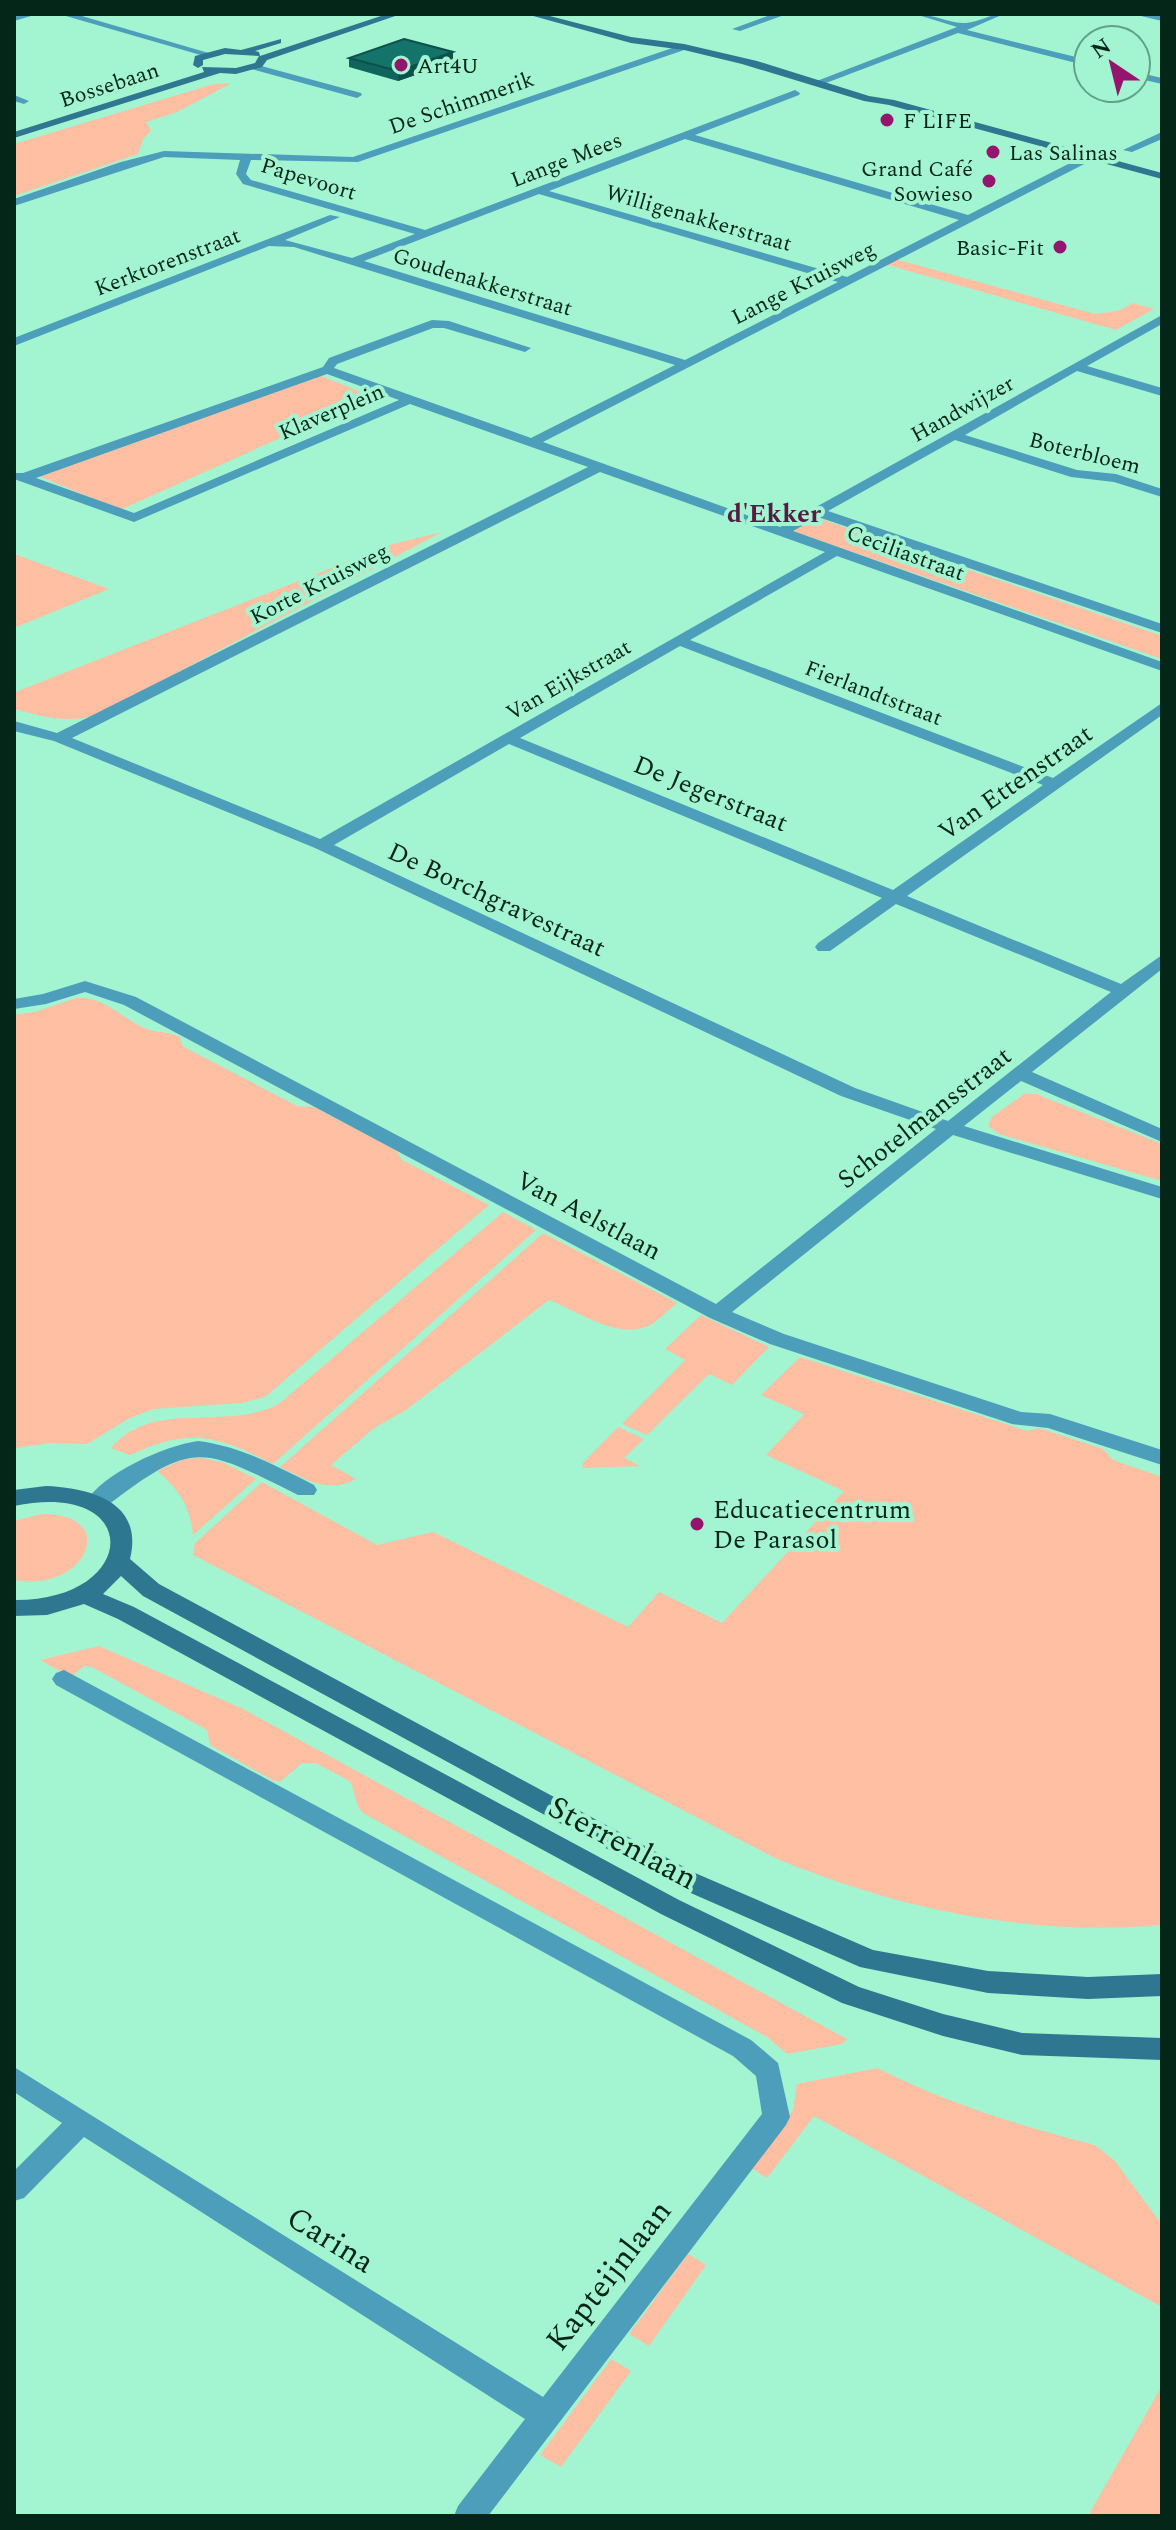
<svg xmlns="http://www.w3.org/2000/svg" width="1176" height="2530" font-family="Spectral,serif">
<rect width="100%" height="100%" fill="#a3f4d0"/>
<g fill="#ffbfa3">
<path d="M232,83L177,112L146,122L151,131L143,139L138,154L14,196V144L214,84Z"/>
<path d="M895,259L1095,314L1118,311L1133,303L1154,309L1116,330L884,264Z"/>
<path d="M319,375L368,395L367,399L120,510L34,474Z"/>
<path d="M801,515H809L1162,636V659L783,528Z"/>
<path d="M442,532L101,713C70,725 46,717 14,709V693L23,689L393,544Z"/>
<path d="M14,554L109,589L14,628Z"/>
<path d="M76,998C106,995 127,1025 154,1031C164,1033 170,1032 180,1037L182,1046L297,1106L314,1107L396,1150L402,1160L489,1205L265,1397L242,1403L153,1409L128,1419L87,1444L52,1443L14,1448V1015L35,1012Z"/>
<path d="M1024,1094H1036L1162,1144V1181L999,1134L988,1126L992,1117Z"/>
<path d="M503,1212L536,1230L273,1464C216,1435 190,1427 130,1455L111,1448C154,1397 228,1433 280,1403Z"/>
<path d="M543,1233L677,1303C669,1309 661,1318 652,1324C621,1342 579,1312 549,1300L406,1410L374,1428L331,1465L356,1479C328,1494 306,1480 280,1467Z"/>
<path d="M701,1315L769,1347L732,1385L709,1374L647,1435L622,1424L685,1360L665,1349Z"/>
<path d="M800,1357L1027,1431L1039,1428L1103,1449L1113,1460L1162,1477V1925C1029,1937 898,1909 775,1858L193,1555L195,1543L262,1482L377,1545L433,1532L628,1627L659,1592L722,1623L844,1491L766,1455L804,1414L761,1395Z"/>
<path d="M618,1427L644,1439L624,1458L640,1466L583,1468L582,1464Z"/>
<path d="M203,1458L224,1463L256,1479L193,1535C190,1506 179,1489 157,1471L184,1459Z"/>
<path d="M41,1514C122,1513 86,1594 14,1580V1521Z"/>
<path d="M99,1646L241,1708L847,2039L842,2044L787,2054L767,2037L363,1813L358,1807L351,1782L316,1763H302L281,1781H274L210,1745L207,1730L92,1667L84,1666L72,1676H68L40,1660Z"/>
<path d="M877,2068C949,2104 1017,2125 1095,2145L1115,2161L1162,2225V2307L814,2116L767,2178L751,2168L793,2110L797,2084Z"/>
<path d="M688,2254L706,2265L649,2346L629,2334Z"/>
<path d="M611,2359L631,2371L561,2467L540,2455Z"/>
<path d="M1162,2386V2516H1088Z"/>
</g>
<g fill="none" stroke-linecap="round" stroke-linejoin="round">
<g fill="#4c9ebb" fill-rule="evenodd">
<path d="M33,14L31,16L14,21V15Z"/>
<path d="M59,14H75L212,54L204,56Z"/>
<path d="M773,14H787L740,31L732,29Z"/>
<path d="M915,14C932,14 952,24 966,23C979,22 990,14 1004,14L967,30L1088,60V66L958,33L818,86L809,84L957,27Z"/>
<path d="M1139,14L1162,15V21L1141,16Z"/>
<path d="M684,44L687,49L358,162L251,160L246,174L251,180L425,230L795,90L800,93L799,95L695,135L968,215L1088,154H1096V158L543,442L780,527L1162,315V324L1087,366L1162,388V396L1077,371L965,435L1077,470L1116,474L1162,489V497L1114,482L1071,477L955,440L828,511L1162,624V633L818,517L793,531L1162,662V671L837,556L690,640L1053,778L1162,703V715L907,896L1121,984L1162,955V969L1032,1072L1162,1129V1142L1021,1081L964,1126L1162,1187V1199L953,1135L732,1312L784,1334L1021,1412L1050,1414L1162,1450V1465L1048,1428L1012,1424L770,1344L710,1318L124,1005L85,992L46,1004L14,1009V999L43,994L85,981L136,997L716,1304L936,1129L841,1096L315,848L54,741L14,731V721L57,733L588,467L410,404L134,522L14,479V473H23L323,367L329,358L432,320L449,321L531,348L525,352L444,328H433L337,364L334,368L531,438L675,365L294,247L269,246L14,346V338L330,215L340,217L285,240L352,258L415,234L243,184L236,174L240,160L164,157L14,206V199L121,162L164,151L353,157ZM685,139L959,220L847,277L549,191ZM539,194L838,282L685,360L364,261ZM327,374L399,400L134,513L36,478ZM600,472L825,552L320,839L72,738ZM680,646L1043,785L893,890L520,738ZM509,744L882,898L818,943L815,947L818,951H830L896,904L1111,992L948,1121L855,1088L334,845Z"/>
<path d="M254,64L361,93L362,95L357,98L251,69Z"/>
<path d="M1136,72L1162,78V84L1136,78Z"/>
<path d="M14,95L29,101L24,104L14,101Z"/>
<path d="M1162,132V139L1132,152L1123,150Z"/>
<path d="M198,1441C240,1446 276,1466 314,1485L317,1490L314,1495H298C200,1446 194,1439 104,1508H88L85,1503C103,1473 164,1446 198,1441Z"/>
<path d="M64,1670L751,2040L778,2063L790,2117L786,2125L488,2516H454L458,2506L525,2419L84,2137L24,2198L14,2201V2171L62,2123L14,2092V2067L543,2397L762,2114L756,2076L733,2056L56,1685L52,1679L56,1673Z"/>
</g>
<g fill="#2d7790" fill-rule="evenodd">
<path d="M387,14H401L267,60L262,67L236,74L220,73L14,138V132L204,72L202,67L236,68L255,63L259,56L225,54L203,60V65L198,68L193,65L195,56L225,48L241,50L281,39V43L255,51L259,52L260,56Z"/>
<path d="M526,14H542L631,37L684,44L757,61L869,96L894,100L1162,173V179L889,105L864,101L742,64L684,50L631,43Z"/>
<path d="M46,1486C91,1488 144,1502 130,1559L159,1584L695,1873L873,1950L988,1971L1088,1977L1162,1974V1996L1088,1999L988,1993L860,1967L677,1887L143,1596L121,1576L103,1594L134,1607L679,1900L859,1987L943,2014L1022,2033L1162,2038V2060L1022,2055L943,2036L842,2003L661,1914L118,1619L84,1604L47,1615L14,1616V1600C140,1601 145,1479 14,1506V1490Z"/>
</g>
</g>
<path fill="#11645c" d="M453,52V62L398,81L349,67V58Z"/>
<path fill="#0e514b" d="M453,52V62L398,81V71Z"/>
<path fill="#14746b" stroke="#0e514b" stroke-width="2" d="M404,39L453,52L398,71L349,58Z"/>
<g fill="#95156e" stroke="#a3f4d0" stroke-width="3">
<circle cx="401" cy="65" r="8"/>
<circle cx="887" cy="120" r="8"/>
<circle cx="993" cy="152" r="8"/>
<circle cx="989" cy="181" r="8"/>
<circle cx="1060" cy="247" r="8"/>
<circle cx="697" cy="1524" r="8"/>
</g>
<g text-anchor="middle" stroke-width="8" stroke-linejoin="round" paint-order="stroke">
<g font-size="22" fill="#032619" stroke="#a3f4d0" text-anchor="start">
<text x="417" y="73">Art4U</text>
<text x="903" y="128">F LIFE</text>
<text x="1009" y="160">Las Salinas</text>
<text x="973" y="176" text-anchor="end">Grand Café<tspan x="973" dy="25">Sowieso</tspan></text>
<text x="1044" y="255" text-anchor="end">Basic-Fit</text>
</g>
<g font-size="22" fill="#032619" stroke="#a3f4d0">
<text transform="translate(109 84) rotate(-18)" y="8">Bossebaan</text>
<text transform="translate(461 102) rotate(-19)" y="8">De Schimmerik</text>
<text transform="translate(566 159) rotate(-21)" y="8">Lange Mees</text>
<text transform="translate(309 178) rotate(17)" y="8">Papevoort</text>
<text transform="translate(699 217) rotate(16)" y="8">Willigenakkerstraat</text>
<text transform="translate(167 261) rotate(-21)" y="8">Kerktorenstraat</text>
<text transform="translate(483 281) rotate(17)" y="8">Goudenakkerstraat</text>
<text transform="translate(803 282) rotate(-27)" y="8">Lange Kruisweg</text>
<text transform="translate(962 408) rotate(-29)" y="8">Handwijzer</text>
<text transform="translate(331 411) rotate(-23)" y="8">Klaverplein</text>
<text transform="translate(1085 452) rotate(14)" y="8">Boterbloem</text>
<text transform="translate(906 552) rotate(20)" y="8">Ceciliastraat</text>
<text transform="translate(319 583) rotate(-27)" y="8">Korte Kruisweg</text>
<text transform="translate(568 679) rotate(-30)" y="8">Van Eijkstraat</text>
<text transform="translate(874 692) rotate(21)" y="8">Fierlandtstraat</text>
</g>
<g font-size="26" font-weight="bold" fill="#571c42" stroke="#a3f4d0">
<text x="774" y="522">d'Ekker</text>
</g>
<g font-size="26" fill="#032619" stroke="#a3f4d0">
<text transform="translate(1015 782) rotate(-35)" y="9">Van Ettenstraat</text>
<text transform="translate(711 793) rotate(22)" y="9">De Jegerstraat</text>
<text transform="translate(497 899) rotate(25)" y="9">De Borchgravestraat</text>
<text transform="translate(924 1117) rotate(-38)" y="9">Schotelmansstraat</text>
<text transform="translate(589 1215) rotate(28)" y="9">Van Aelstlaan</text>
</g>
<g font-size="26" fill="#032619" stroke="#a3f4d0" text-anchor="start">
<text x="713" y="1518">Educatiecentrum<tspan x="713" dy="30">De Parasol</tspan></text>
</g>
<g font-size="32" fill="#032619" stroke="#a3f4d0">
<text transform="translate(623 1842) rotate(28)" y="11">Sterrenlaan</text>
<text transform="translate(331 2239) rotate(32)" y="11">Carina</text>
<text transform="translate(608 2275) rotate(-52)" y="11">Kapteijnlaan</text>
</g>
</g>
<rect width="1176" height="2530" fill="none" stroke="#032619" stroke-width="32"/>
<g transform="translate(1112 64) rotate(325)"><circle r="38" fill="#a3f4d0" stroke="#63a287" stroke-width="2"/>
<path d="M0-6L14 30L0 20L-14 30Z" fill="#95156e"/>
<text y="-12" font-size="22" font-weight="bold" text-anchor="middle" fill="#032619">N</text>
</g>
</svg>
